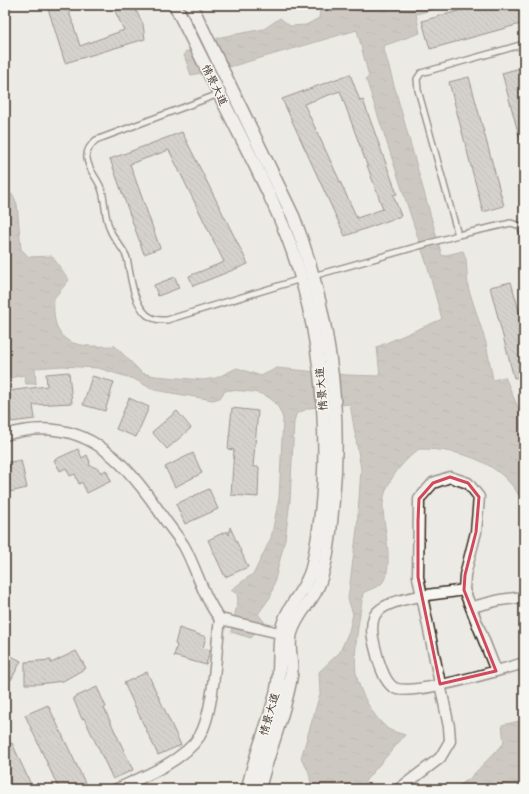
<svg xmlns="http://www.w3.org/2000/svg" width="529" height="794" font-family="'Balsamiq Sans','LXGW WenKai TC',sans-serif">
<defs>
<pattern id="water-ripples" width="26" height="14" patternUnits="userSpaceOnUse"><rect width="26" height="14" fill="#a8a198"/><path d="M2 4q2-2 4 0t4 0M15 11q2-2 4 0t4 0" fill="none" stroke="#8a837b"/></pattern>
<pattern id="building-back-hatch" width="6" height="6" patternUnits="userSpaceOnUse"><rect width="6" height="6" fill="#bab4ae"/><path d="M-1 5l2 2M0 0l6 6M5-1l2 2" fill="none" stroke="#98938d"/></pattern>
</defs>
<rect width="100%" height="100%" fill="#ebeae5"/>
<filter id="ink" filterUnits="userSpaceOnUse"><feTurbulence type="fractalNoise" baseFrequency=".025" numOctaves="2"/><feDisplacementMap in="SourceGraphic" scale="8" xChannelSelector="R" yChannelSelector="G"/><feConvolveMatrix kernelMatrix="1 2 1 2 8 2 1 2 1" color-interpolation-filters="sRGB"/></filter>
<g filter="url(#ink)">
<g fill="url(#water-ripples)" stroke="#7c7167">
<path d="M321,5H451L416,14L420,33L383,46L442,256L463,251L466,259L468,287L486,343L493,380L505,377L519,410L524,409V505C505,463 463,449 419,449C403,461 384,483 383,504C382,524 397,571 380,585C375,588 368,590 363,593C360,617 353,649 356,673C359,692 373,717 388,729C393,732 400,733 405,735L366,780L362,789H312L309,772L301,758L320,694L319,672L340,652L349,631L353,614L348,599L357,529L361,469L350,404L309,408L296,414L294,422L290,501L285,539L271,596L258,614L265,623L251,638L231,632L238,601L237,594L231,590L254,573L271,538L279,498L283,419C275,390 254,392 228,390L224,392L220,398L213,400L154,390L134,379L98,368L62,366L35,368L36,384H26L24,375L5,379V192L13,195L17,204L21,249L29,257L52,256L69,280L54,298C51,347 75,347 115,346L142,373L155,376L203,380L216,378L237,368L261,376L277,368L347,375L380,376L377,347L442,319L427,265L366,79L369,77L357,30L233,66L191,75L184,55L185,52L221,37L264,29L280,18L290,26L306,25L319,18Z"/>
<path d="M524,720V789H454L469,779L504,743L502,725Z"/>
</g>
<g fill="url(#building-back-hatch)" stroke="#3b2a1e" fill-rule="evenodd">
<path d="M47,5H67L80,46L124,30L112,5H133L143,24L145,39L65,63Z"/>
<path d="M480,5H524V23L430,49L422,21Z"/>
<path d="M524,67V143H521L502,73Z"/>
<path d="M350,74L360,101L363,100L397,194L393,195L401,216L345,236L282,99ZM340,91L383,209L357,218L304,104Z"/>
<path d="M469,77L504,206L483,212L449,82Z"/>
<path d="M182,132L248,264L193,286L189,276L224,262L169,150L130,164L160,248L144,254L110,159Z"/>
<path d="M175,277L179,288L158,296L154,285Z"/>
<path d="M511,282L524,329V376L514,378L490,287Z"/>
<path d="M69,372L72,403L33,405L35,419L11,422L8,391L47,386L46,374Z"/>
<path d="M92,376L114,382L105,411L83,405Z"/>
<path d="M129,398L149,407L136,437L116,429Z"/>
<path d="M232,408L258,411L253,467H259L258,497L231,495L234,450L228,449Z"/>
<path d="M177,411L191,428L167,449L152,432Z"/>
<path d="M78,449L82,458L87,455L90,462L89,465L99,469L101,473L106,470L111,481L87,493L82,482L79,484L75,474L70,476L66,468L60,471L54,460Z"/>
<path d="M193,453L202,473L175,487L165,467Z"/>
<path d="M21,460L27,488L5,493V463Z"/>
<path d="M209,489L218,509L185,524L176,504Z"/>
<path d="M230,527L248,567L225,577L208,540L227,531L229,535Z"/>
<path d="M179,628L206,637L203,648L210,650L206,665L174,656L177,645L175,644Z"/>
<path d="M76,651L86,668L63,681L39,684H25V662L51,660V663Z"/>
<path d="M5,653L21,661L11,680L5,677Z"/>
<path d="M147,672L181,745L158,755L124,683Z"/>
<path d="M97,687L106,707L104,708L133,770L113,779L84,718L82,719L73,698Z"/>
<path d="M48,705L86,785L77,789H59L25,715Z"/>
<path d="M12,743L21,763L33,789H5V746Z"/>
</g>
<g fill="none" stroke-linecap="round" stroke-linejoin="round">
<defs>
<g id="service">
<path d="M524,44L421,73L417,79L418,90L458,235L511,223L520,226L524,235"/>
<path d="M219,94L96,140C90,145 86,150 87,158C88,171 99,179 102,191C106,205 104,217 111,232C115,241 124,249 127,258C131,276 132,301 147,315C154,320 159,320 167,320L301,279"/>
<path d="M313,276L458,235"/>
</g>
<g id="minor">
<path d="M5,435C80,413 122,456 161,514C168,525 177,535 184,546C197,570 203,597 220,619L288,635"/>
<path d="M464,590C443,594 383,596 374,617C369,630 375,646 378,659C381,668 386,686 397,689C420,694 497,671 524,663"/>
<path d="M472,607L500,600L524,597"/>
<path d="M117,789C143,777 183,761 199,737C214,714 216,648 220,619"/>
<path d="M399,789L440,758L450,741L449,727L418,577L419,499L433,483L450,477L468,483L479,497L476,532L465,575L464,590L496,671"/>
</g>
<g id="tertiary">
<path d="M175,5C197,48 218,92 240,135C259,173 279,212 293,252C326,347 334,470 312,568C307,588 292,601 285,619C276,641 282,666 277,689C270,723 254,755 248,789"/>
<path d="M191,5L293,216C328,306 342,404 333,500C331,521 330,543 325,563C322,575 319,587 312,597C304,609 295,619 291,633C287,647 293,662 291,676C285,714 268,751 259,789"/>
</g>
</defs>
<use href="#service" stroke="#3b2a1e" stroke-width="8"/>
<use href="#minor" stroke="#3b2a1e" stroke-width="13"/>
<use href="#tertiary" stroke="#3b2a1e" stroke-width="15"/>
<use href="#service" stroke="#f6f6f2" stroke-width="5"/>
<use href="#minor" stroke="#f6f6f2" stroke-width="10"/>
<use href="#tertiary" stroke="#f6f6f2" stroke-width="12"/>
</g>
</g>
<path d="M0 0H529V794H0ZM450,477L468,483L479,497L476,532L465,575L464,590L496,671L440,684L418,577V521L419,499L433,483Z" fill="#ebeae5" fill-opacity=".55" fill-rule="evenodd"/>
<path fill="none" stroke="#d1495b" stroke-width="3" stroke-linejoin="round" d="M450,477L468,483L479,497L476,532L465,575L464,590L496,671L440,684L418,577V521L419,499L433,483Z"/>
<g text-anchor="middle" stroke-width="3" stroke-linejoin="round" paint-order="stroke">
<g font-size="11" fill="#3b2a1e" stroke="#f6f6f2">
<text transform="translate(215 85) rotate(64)" y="4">情景大道</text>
<text transform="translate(321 389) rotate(-95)" y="4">情景大道</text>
<text transform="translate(269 714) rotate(-74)" y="4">情景大道</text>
</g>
</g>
<rect width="529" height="794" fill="none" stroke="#f6f6f2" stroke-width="20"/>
<rect x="10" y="10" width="509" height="774" fill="none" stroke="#3b2a1e" stroke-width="1.5" filter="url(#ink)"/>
</svg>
